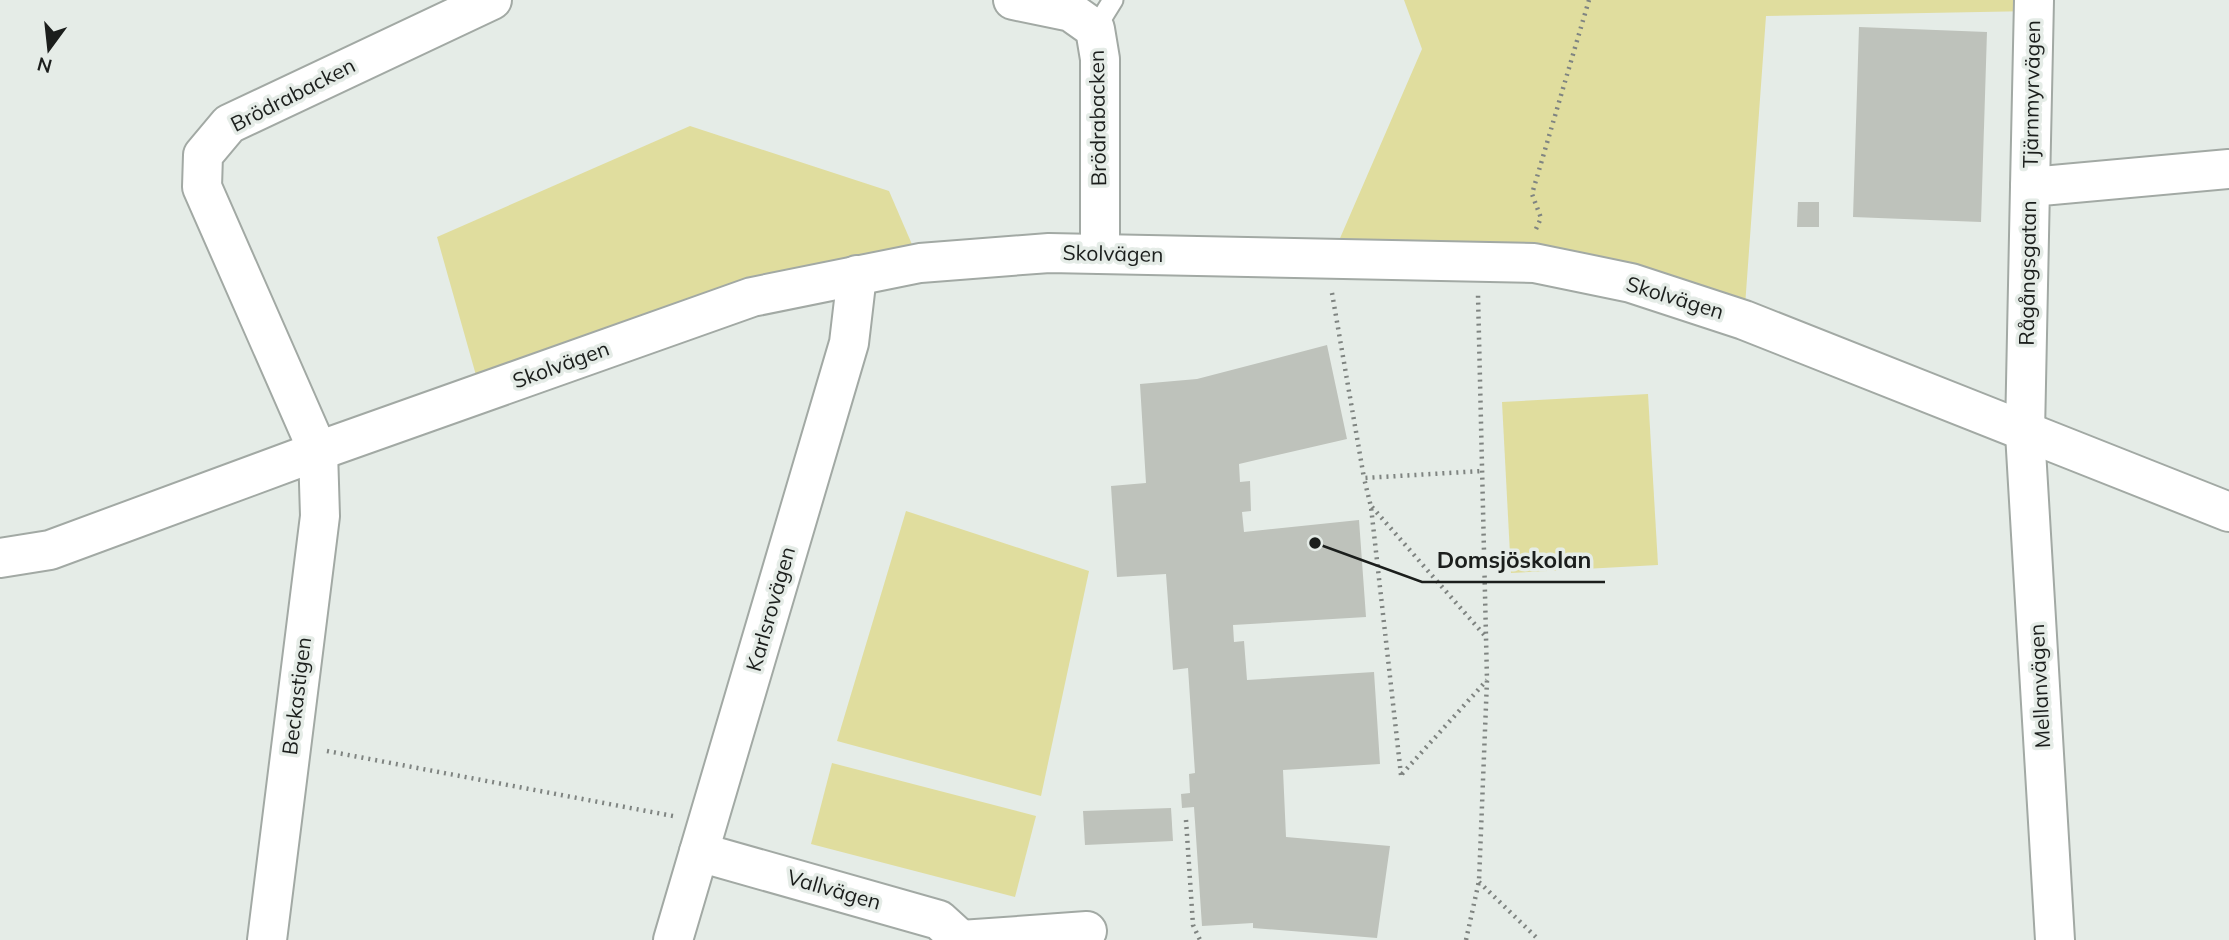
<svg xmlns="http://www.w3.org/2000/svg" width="2229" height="940" font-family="Mulish,sans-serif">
<rect width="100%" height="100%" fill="#e5ece7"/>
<g fill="#e0dd9e">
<path d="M1404,0H2034V11L1766,16L1744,320L1631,283L1331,259L1422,49Z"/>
<path d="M690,126L889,191L920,263L481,393L437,237Z"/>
<path d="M1648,394L1658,565L1511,573L1502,402Z"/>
<path d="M906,511L1089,571L1041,796L837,741Z"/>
<path d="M832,763L1036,816L1015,897L811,844Z"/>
</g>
<g fill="#bec2bb">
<path d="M1859,27L1987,32L1981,222L1853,217Z"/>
<path d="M1798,202H1819V227H1797Z"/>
<path d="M1327,345L1347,439L1239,464L1240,482L1250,481L1251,511L1242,512L1244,532L1359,520L1366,617L1233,625L1234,642L1244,641L1247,680L1374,672L1380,764L1283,770L1286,837L1390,846L1377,938L1253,928V923L1202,926L1194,807L1182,808L1181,794L1190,793L1189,774L1195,773L1188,668L1173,670L1166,574L1117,577L1111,486L1146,483L1140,384L1197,379Z"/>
<path d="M1171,808L1173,841L1085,845L1083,811Z"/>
</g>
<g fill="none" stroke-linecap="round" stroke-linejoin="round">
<defs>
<path id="service" d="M1095,29L1113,0"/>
<g id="minor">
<path d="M1013,0L1071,12L1095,29L1100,59V254"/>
<path d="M2030,187L2034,0"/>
<path d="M0,558L50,550L318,451L752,297L920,263L1049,253L1534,263L1631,283L1744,320L2229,512"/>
<path d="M699,852L939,920L961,940"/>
<path d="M267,940L320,516L318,451L202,187L203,155L229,124L492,0"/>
<path d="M673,940L849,343L857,275"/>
<path d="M961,940L1087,931"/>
<path d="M2055,940L2025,433L2030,187L2229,169"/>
</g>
</defs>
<use href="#service" stroke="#a2a9a4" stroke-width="23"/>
<use href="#minor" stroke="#a2a9a4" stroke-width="42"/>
<g stroke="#7f8481" stroke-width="4.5" stroke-dasharray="2 5" stroke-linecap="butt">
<path d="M1536,229L1541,218L1532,194L1589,0"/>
<path d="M1332,293L1364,478"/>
<path d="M1372,507L1486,637"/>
<path d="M327,751L673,816"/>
<path d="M1402,774L1487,680"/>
<path d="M1401,775L1371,507L1364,478L1482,471"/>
<path d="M1186,820L1193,925L1200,940"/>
<path d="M1479,882L1539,940"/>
<path d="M1466,940L1479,881L1487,680L1478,295"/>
</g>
<use href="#service" stroke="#fff" stroke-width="19"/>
<use href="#minor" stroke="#fff" stroke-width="38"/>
</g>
<g text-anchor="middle" stroke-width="7" stroke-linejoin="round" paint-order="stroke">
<g font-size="21" fill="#1b1e1c" stroke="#e5ece7">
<text transform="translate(2032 94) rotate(-89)" y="7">Tjärnmyrvägen</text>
<text transform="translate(293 95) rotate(-27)" y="7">Brödrabacken</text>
<text transform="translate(1098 118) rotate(-91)" y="7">Brödrabacken</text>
<text transform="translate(1113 254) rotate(1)" y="7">Skolvägen</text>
<text transform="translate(2028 273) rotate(-89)" y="7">Rågångsgatan</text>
<text transform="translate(1675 298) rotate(17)" y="7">Skolvägen</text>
<text transform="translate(561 365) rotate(-20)" y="7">Skolvägen</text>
<text transform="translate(771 609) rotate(-74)" y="7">Karlsrovägen</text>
<text transform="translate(2040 686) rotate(-93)" y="7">Mellanvägen</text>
<text transform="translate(297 696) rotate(-83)" y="7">Beckastigen</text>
<text transform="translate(834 890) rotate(16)" y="7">Vallvägen</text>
</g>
</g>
<path fill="none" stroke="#1b1e1c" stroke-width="2.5" d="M1315 543L1422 582H1605"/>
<circle fill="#1b1e1c" stroke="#e5ece7" stroke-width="2.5" cx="1315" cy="543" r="7"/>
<g font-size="23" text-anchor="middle" font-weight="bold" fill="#1b1e1c" stroke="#e5ece7" stroke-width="7" stroke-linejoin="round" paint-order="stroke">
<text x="1514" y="568">Domsjöskolan</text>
</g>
<g transform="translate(49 49) rotate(195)" stroke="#e5ece7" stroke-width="5" paint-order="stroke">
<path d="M0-5L12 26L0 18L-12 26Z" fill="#1b1e1c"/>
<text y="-10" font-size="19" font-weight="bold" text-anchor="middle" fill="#1b1e1c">N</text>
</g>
</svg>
